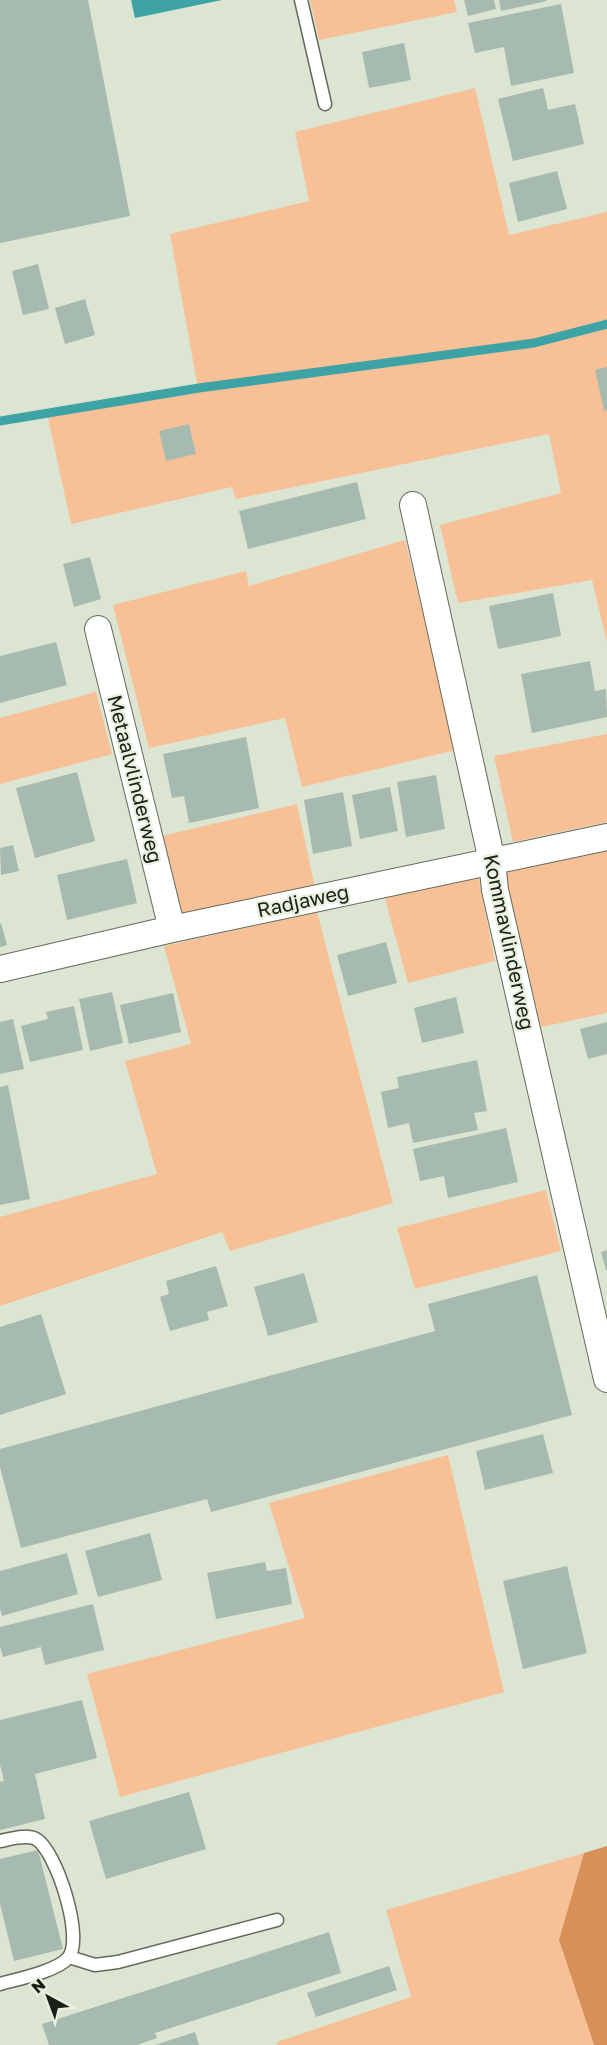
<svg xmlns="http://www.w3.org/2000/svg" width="607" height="2045" font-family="'Golos Text',sans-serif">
<rect width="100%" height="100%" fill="#dce5d2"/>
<g fill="#f7c097">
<path d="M310,0H454L457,12L319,40Z"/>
<path d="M475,88L509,235L607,212V642L592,580L458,603L440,525L561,493L549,434L236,499L232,487L71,524L47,413L198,388L170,234L309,201L295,132Z"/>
<path d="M405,540L456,750L302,787L285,718L149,748L113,605L246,571L249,586Z"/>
<path d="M96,692L112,754L0,784V718Z"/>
<path d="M607,734V822L513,842L494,756Z"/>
<path d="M297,804L315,888L181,917L162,836Z"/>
<path d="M607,848V1013L541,1027L503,869Z"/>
<path d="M478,875L495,961L408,983L384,895Z"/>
<path d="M317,912L393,1203L230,1251L222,1232L0,1306V1217L157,1174L125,1061L191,1044L164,946Z"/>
<path d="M546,1190L561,1251L415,1289L397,1228Z"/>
<path d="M448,1455L504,1692L120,1797L87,1674L305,1618L269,1503Z"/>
<path d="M584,1853L559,1940L594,2045H278L277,2042L411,1997L386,1910Z"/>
</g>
<path fill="#d89056" d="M607,1846V2045H594L559,1940L584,1853Z"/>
<path fill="#3ea3a5" d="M131,0H222L135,18Z"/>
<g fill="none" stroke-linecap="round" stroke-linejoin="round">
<path stroke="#3ea3a5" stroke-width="9" d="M0,421L199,388L534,343L607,324"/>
</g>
<g fill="#a6baaf">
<path d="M0,0H88L130,216L0,243Z"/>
<path d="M464,0H494L496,9L468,16Z"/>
<path d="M499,0H547V1L501,11Z"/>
<path d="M561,4L574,73L511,86L504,47L475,53L468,23Z"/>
<path d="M404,43L411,80L369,88L362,52Z"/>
<path d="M543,88L548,110L575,104L584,144L513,161L498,99Z"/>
<path d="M557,171L567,209L518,222L509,183Z"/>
<path d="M38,264L49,309L23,315L12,271Z"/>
<path d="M85,299L95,335L65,344L55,308Z"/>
<path d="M607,367V410L604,411L595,370Z"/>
<path d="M189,424L196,454L166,461L159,431Z"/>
<path d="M357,482L366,519L248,549L239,511Z"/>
<path d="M90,557L101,599L74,607L63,564Z"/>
<path d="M553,593L561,636L498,649L489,606Z"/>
<path d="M56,642L67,685L0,703V656Z"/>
<path d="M590,661L595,691L606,689L607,717L532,733L521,674Z"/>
<path d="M246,737L259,808L189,823L184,796L172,798L163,754Z"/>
<path d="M77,772L95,841L35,858L16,788Z"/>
<path d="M436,775L445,829L406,837L397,782Z"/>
<path d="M390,787L398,831L360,839L352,795Z"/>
<path d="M343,792L352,846L313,854L304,800Z"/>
<path d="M13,845L19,871L1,875L0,848Z"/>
<path d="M127,859L137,903L67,920L57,875Z"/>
<path d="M1,923L7,945L0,947V924Z"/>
<path d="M386,942L397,983L348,996L337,955Z"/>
<path d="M112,992L123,1043L90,1051L79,999Z"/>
<path d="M173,993L181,1032L129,1044L120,1005Z"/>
<path d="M456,997L464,1033L422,1043L414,1008Z"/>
<path d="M74,1006L83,1050L30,1062L21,1026L48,1019L46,1012Z"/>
<path d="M13,1019L24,1069L0,1074V1022Z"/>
<path d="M607,1022V1054L588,1059L580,1029Z"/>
<path d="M477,1060L487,1111L474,1113L478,1130L413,1143L409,1123L388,1128L381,1092L399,1088L397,1077Z"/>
<path d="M8,1085L30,1199L0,1205V1087Z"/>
<path d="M506,1128L518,1182L448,1198L444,1176L420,1181L413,1149Z"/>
<path d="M607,1250V1270H606L601,1252Z"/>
<path d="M216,1266L228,1306L207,1312L209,1320L170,1331L160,1297L169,1294L166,1281Z"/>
<path d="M304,1273L318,1322L268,1336L254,1287Z"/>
<path d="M537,1275L572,1415L211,1512L207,1499L21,1548L0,1467V1449L435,1331L428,1304Z"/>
<path d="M41,1314L66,1394L0,1415V1327Z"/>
<path d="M543,1434L553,1473L485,1490L476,1451Z"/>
<path d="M150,1533L162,1580L98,1597L85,1551Z"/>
<path d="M67,1553L78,1594L2,1616L0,1608V1571Z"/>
<path d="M265,1562L267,1571L286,1568L292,1604L216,1619L207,1573Z"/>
<path d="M567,1566L587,1653L523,1669L503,1581Z"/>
<path d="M93,1604L104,1650L45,1665L41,1647L3,1657L0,1646V1627Z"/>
<path d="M82,1700L97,1758L35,1774L45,1819L0,1830V1782L4,1781L0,1765V1720Z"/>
<path d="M189,1792L206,1849L106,1879L89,1821Z"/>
<path d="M38,1850L63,1949L14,1961L0,1904V1859Z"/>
<path d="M329,1932L341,1973L155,2033L157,2038L137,2045H49L42,2024Z"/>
<path d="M389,1966L397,1990L316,2017L307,1993Z"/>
<path d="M195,2032L199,2045H155Z"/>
</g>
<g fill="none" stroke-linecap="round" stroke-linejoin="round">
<defs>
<g id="lane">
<path d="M301,0L325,104"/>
<path d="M0,1841C11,1839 26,1834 36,1839C56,1850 85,1939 68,1958C57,1971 18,1979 0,1984"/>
<path d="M69,1957L95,1965L118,1962L277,1920"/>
</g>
<g id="street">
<path d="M413,505L492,861L495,890L607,1379"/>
<path d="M98,629L172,929"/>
<path d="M0,969L172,929L607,837"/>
</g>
</defs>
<use href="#lane" stroke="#626a59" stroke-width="15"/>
<use href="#street" stroke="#626a59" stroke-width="28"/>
<use href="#lane" stroke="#fff" stroke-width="12"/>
<use href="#street" stroke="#fff" stroke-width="26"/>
</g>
<g text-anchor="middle" stroke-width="4.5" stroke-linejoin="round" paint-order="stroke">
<g font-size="20" fill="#1b1f18" stroke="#e9f2df">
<text transform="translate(135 779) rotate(76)" y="7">Metaalvlinderweg</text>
<text transform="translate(303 901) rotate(-12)" y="7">Radjaweg</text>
<text transform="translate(509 942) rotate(78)" y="7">Kommavlinderweg</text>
</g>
</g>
<g transform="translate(48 1997) rotate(319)" stroke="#e9f2df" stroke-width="4.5" paint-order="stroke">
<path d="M0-4.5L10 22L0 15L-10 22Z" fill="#1b1f18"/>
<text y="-9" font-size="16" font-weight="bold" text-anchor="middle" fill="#1b1f18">N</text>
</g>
</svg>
